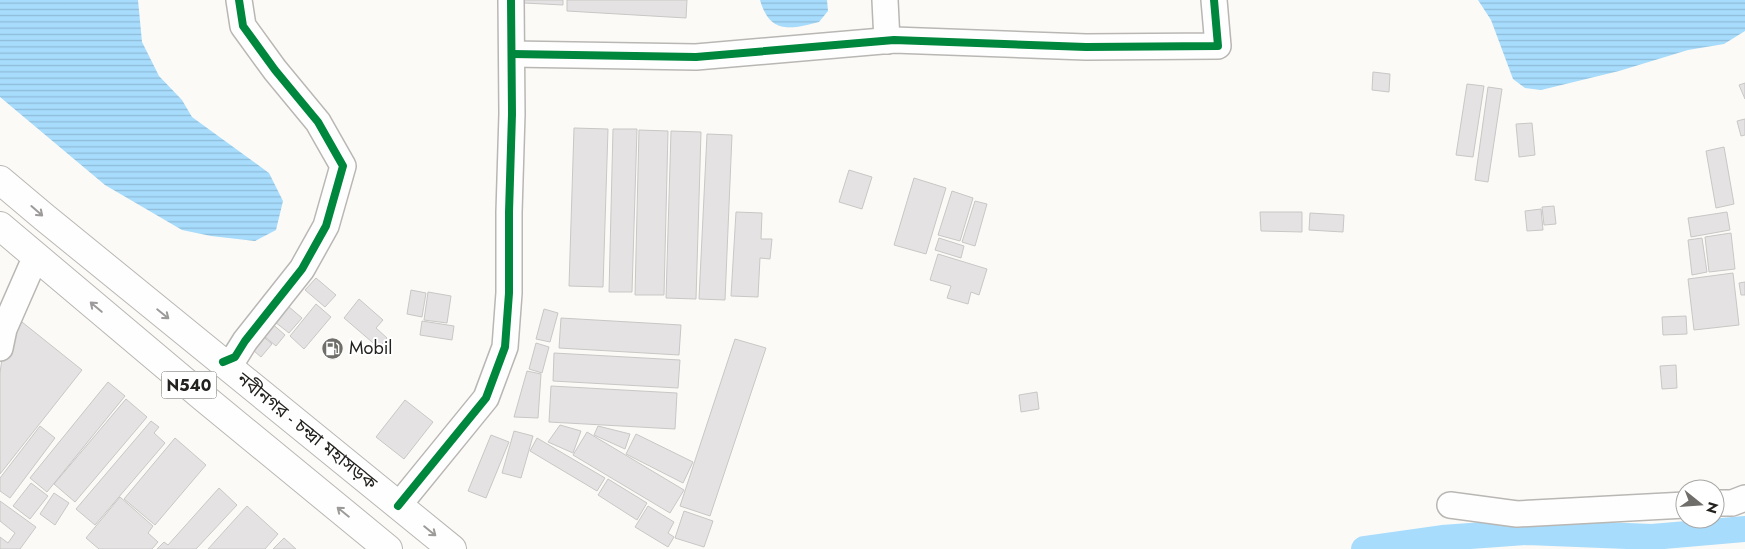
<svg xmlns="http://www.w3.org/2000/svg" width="1745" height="549" font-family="Jost,'Noto Sans Bengali',sans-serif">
<defs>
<pattern id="water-rules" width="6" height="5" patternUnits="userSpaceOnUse" patternTransform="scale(1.25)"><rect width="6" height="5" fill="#a7dcfc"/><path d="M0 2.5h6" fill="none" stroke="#8fbcd8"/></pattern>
</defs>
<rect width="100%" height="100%" fill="#fcfaf6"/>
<g fill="url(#water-rules)">
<path d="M0,0H138L142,42L159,76L182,100L192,117L269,173L283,201L276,230L255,241L211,236L182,230L105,185L0,97Z"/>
<path d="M760,0H827L828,11L819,22C791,29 770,35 760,0Z"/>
<path d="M1478,0H1745V31L1724,44L1688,50L1619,71L1541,90L1525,88L1513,79L1491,20Z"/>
</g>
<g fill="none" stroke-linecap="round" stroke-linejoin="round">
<path stroke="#a7dcfc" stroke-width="26" d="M1364,549L1442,538L1527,532L1652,537L1745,529"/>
</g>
<g fill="#e4e2e2" stroke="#c9c7c6">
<path d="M524,0H563V5L524,3Z"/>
<path d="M567,0H687L686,18L567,11Z"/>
<path d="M1373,72L1390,74L1389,92L1372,90Z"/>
<path d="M1745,83V99L1739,85Z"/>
<path d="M1467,84L1484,86L1473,157L1456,155Z"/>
<path d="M1488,87L1502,89L1488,182L1475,180Z"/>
<path d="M1745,119V135L1741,136L1737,121Z"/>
<path d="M1532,123L1535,155L1519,157L1516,124Z"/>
<path d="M574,128L608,129L603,287L569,286Z"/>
<path d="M613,129H637L632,292H609Z"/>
<path d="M639,130L668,131L664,295H635Z"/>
<path d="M671,131L701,132L696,299L666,298Z"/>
<path d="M707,134L732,135L725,300L699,299Z"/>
<path d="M1724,147L1734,204L1716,208L1706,151Z"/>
<path d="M849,170L872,177L862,209L839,202Z"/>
<path d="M914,178L946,188L926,254L894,245Z"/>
<path d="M952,191L973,198L960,241L938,235Z"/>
<path d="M975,201L987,204L975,246L962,242Z"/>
<path d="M1554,206L1556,224L1544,225L1542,207Z"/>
<path d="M1541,209L1543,230L1527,231L1525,211Z"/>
<path d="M736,212L762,213L761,239H772L770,259L760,258L758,297L731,296Z"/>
<path d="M1260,212H1302V232L1261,231Z"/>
<path d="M1727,212L1730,230L1691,237L1688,218Z"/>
<path d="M1310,213L1344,215L1343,232L1309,230Z"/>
<path d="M1731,233L1735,269L1709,272L1705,237Z"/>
<path d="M939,238L964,246L961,258L935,250Z"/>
<path d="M1702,238L1707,272L1692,275L1688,240Z"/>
<path d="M938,254L987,269L979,295L971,292L968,304L947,298L951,286L930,280Z"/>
<path d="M1733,273L1739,325L1694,330L1688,279Z"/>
<path d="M316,278L336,295L325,307L305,290Z"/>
<path d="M1745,282V295H1741L1739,283Z"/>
<path d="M411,290L426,293L422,317L407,314Z"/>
<path d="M428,292L451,296L447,323L424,320Z"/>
<path d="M359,299L383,320L376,328L387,338L379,348L344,318Z"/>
<path d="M316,304L331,317L304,349L290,336Z"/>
<path d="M288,306L302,318L289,333L275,322Z"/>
<path d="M544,309L558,313L550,342L536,339Z"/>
<path d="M1686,316L1687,334L1663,335L1662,317Z"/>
<path d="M561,318L681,325L679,355L559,348Z"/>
<path d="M269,321L285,335L276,346L259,332Z"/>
<path d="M422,321L454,326L452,340L420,335Z"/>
<path d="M22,322L82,370L0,474V373L4,344Z"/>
<path d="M258,332L272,344L261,357L247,345Z"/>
<path d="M735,339L766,348L710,516L680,506Z"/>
<path d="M536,343L549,347L542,373L529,369Z"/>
<path d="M554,353L680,360L678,388L553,381Z"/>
<path d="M1676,365L1677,388L1662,389L1660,366Z"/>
<path d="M527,371L541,374L538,418L514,417Z"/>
<path d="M108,382L125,396L47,492L30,478Z"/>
<path d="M551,386L677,393L675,429L549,422Z"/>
<path d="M1037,392L1039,409L1021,412L1019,395Z"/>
<path d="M126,399L147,417L75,502L54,484Z"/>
<path d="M405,400L433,422L404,459L376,437Z"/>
<path d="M151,421L159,427L154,433L165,443L95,525L76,509Z"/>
<path d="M560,425L581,431L573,453L548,442Z"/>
<path d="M40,426L55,438L10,498L0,491V478Z"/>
<path d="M598,426L630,434L625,449L594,435Z"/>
<path d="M514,431L533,436L521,478L502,473Z"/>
<path d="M587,432L684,490L670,513L573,455Z"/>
<path d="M636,434L693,462L683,483L626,454Z"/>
<path d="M491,435L509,442L486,498L468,491Z"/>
<path d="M175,438L206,465L155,525L124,499Z"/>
<path d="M537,438L605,478L597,491L530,451Z"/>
<path d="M608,479L647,503L637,520L598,495Z"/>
<path d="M31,483L48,496L30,519L13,506Z"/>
<path d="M219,488L237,505L196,549H157L164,542L168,545Z"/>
<path d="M54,493L69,503L55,525L40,514Z"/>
<path d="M120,497L153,526L148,533L158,542L152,549H99L86,538Z"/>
<path d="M0,501L36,527L20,549H0V537L8,543L15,533L0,521Z"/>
<path d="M247,506L278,534L265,549H208Z"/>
<path d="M648,506L674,522L668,533L674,537L668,547L635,527Z"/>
<path d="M684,511L713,521L704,547L675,538Z"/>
<path d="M284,538L296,549H273Z"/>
</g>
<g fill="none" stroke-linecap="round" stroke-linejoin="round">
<defs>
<g id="minor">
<path d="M885,0L887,41"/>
<path d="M512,54L696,57L894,40L1086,47L1218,46L1214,0"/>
<path d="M0,348L4,329L36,256"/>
<path d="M223,362L235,357L245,341L302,269L326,226L343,166L318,122L275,70L243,26L239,0"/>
<path d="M1715,503H1732L1745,498"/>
<path d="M1450,505L1517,514L1685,505"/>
<path d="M398,506L486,398L505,347L509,293V212L512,114L511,0"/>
</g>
<g id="highway">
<path d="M0,180L44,217L452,549"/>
<path d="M0,226L203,397L388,549"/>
</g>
</defs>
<use href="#minor" stroke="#b9b7b4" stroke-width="28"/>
<use href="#highway" stroke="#b9b7b4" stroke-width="30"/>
<use href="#minor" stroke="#fffefe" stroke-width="25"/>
<use href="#highway" stroke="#fffefe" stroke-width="28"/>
<defs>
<g id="cycleway">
<path d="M512,54L696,57L894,40L1086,47L1218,46L1214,0"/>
<path d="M223,362L235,357L245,341L302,269L326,226L343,166L318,122L275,70L243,26L239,0"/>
<path d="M398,506L486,398L505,347L509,293V212L512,114L511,0"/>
</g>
</defs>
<use href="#cycleway" stroke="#fff" stroke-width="11"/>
<use href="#cycleway" stroke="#00873e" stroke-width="8"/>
</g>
<defs><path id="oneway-shaft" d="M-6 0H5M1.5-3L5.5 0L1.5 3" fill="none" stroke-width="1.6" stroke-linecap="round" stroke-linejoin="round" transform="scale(1.25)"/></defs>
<g stroke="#9c9b9a">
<use href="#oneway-shaft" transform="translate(37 211) rotate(41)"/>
<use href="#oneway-shaft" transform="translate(96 307) rotate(-140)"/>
<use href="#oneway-shaft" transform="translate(163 314) rotate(39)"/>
<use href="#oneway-shaft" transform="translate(343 512) rotate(-141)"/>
<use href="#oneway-shaft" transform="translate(430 531) rotate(39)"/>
</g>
<defs>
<symbol id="fuel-disc" viewBox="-11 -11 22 22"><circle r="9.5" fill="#6f6e6a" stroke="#fff"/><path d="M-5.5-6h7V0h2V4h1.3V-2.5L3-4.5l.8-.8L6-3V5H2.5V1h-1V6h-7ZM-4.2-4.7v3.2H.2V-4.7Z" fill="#fff"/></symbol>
</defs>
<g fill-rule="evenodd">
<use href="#fuel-disc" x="320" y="336" width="25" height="25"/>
</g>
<g text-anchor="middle" stroke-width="4" stroke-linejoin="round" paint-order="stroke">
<rect fill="#fff" stroke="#656462" stroke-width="1" x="161.5" y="371.5" width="55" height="27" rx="4"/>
<g font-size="16" font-weight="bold" fill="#23221f">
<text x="189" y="391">N540</text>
</g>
<g font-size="18" fill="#23221f" stroke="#fff" text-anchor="start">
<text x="349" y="354">Mobil</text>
</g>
<g font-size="18" fill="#23221f" stroke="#fff">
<text transform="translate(307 431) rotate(39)" y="6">নবীনগর - চন্দ্রা মহাসড়ক</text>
</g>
</g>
<g transform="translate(1700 504) rotate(107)"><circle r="24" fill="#ffffff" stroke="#a7a7a5"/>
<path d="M0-4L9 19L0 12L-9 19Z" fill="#6f6e6a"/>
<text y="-8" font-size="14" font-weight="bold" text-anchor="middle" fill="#23221f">N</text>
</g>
</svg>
